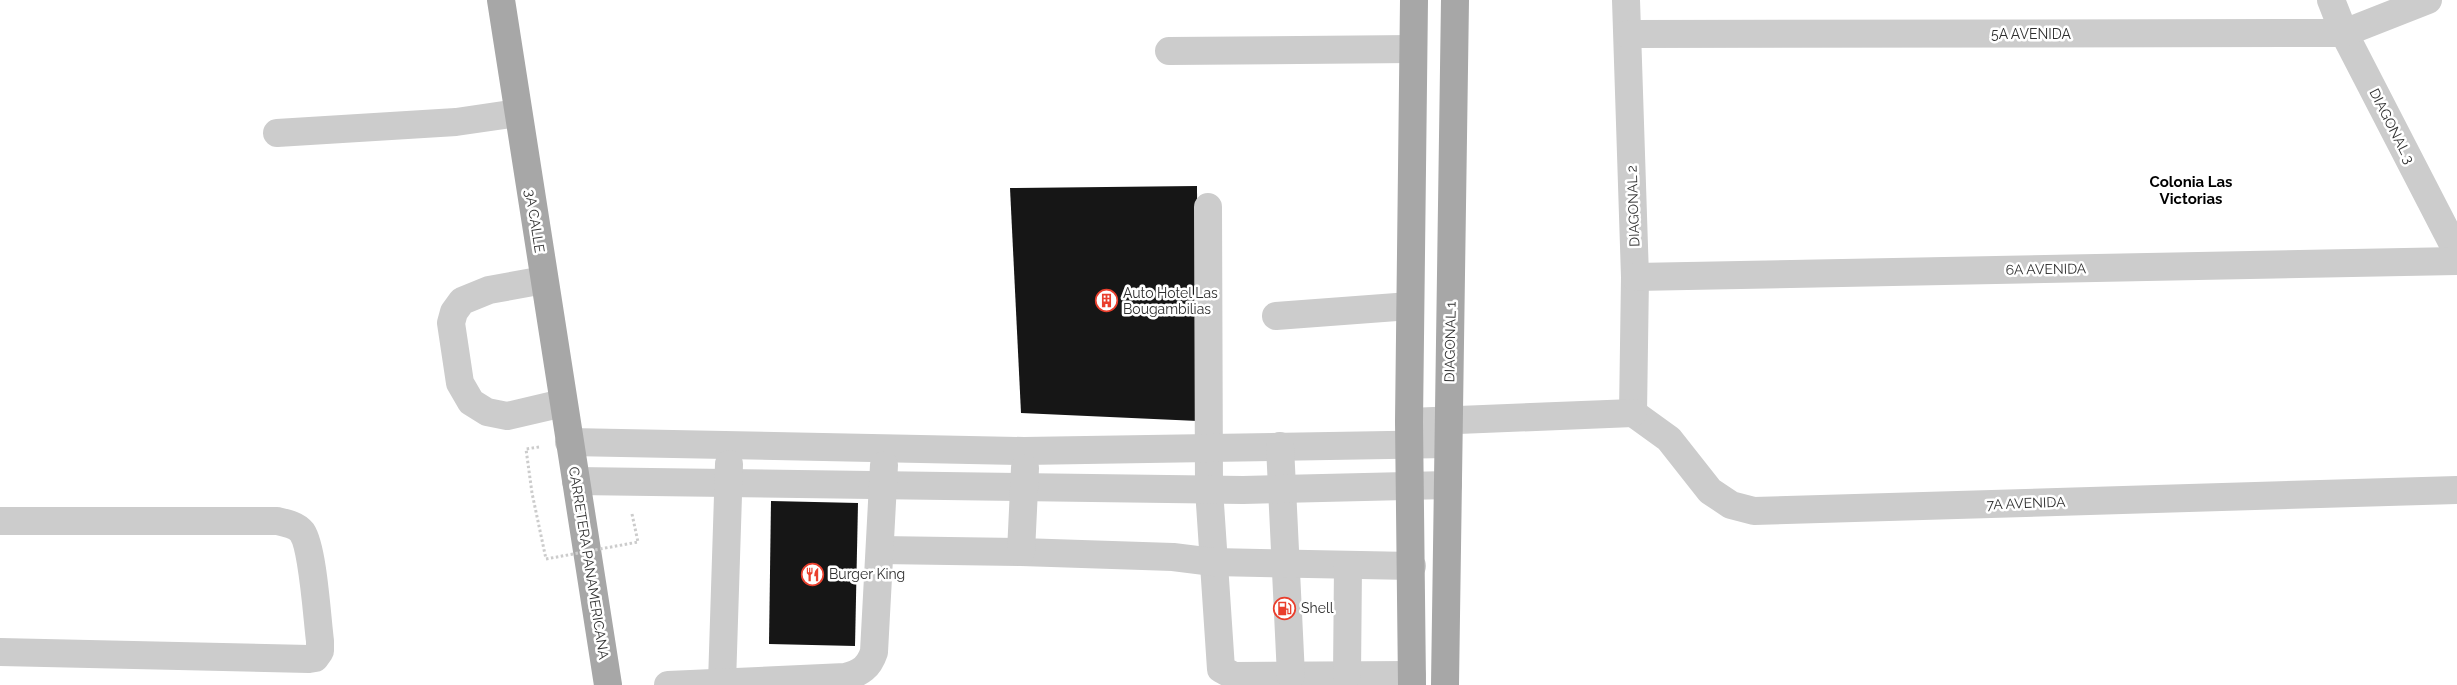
<svg xmlns="http://www.w3.org/2000/svg" width="2457" height="685" font-family="Raleway,sans-serif">
<rect width="100%" height="100%" fill="#fff"/>
<g fill="#161616">
<path d="M1197,186L1198,421L1021,413L1010,188Z"/>
<path d="M771,501L858,503L855,646L769,644Z"/>
</g>
<g fill="none" stroke-linecap="round" stroke-linejoin="round">
<g stroke="#ccc" stroke-width="3" stroke-dasharray="2.5 2.5" stroke-linecap="butt">
<path d="M539,447L526,449L532,493L546,559"/>
<path d="M632,514L638,542"/>
</g>
<g stroke="#ccc" stroke-width="28">
<path d="M1626,0L1635,277L1633,413"/>
<path d="M2331,0L2344,33L2457,252"/>
<path d="M1628,34L2344,33L2428,0"/>
<path d="M1169,51L1413,49"/>
<path d="M277,133L456,122L518,113"/>
<path d="M1208,207L1209,489L1221,669L1234,676L1412,675"/>
<path d="M1635,277L2457,261"/>
<path d="M544,280L489,290L462,301L454,312L451,323L460,383L471,402L487,412L507,416L563,403"/>
<path d="M1276,316L1410,306"/>
<path d="M1633,413L1669,439L1710,491L1731,505L1754,511L2457,490"/>
<path d="M1409,422L1633,413"/>
<path d="M569,442L1024,451L1448,444"/>
<path d="M1280,446L1291,676"/>
<path d="M576,481L1243,490L1448,485"/>
<path d="M0,521H277C286,523 297,525 302,532C313,548 317,618 320,641V651L315,658L309,659L0,652"/>
<path d="M880,550L1021,552L1173,557L1213,562L1412,566"/>
<path d="M1021,552L1025,468"/>
<path d="M1347,675L1348,565"/>
<path d="M722,683L729,464"/>
<path d="M668,685L845,677C861,673 869,667 874,652L884,465"/>
</g>
<g stroke="#a7a7a7" stroke-width="28">
<path d="M501,0L608,685"/>
<path d="M1412,685L1409,422L1414,0"/>
<path d="M1445,685L1455,0"/>
</g>
<path stroke="#ccc" stroke-width="3" stroke-dasharray="2.5 2.5" stroke-linecap="butt" d="M546,559L638,542"/>
</g>
<defs>
<symbol id="building-ring" viewBox="-11 -11 22 22"><circle r="9.5" fill="#fff" stroke="#e93f2d" stroke-width="1.5"/><path d="M-4-6H4V6H1V3H-1V6H-4ZM-2.5-4.3h1.7v1.8h-1.7ZM.8-4.3h1.7v1.8H.8ZM-2.5-1h1.7V.8h-1.7ZM.8-1h1.7V.8H.8Z" fill="#e93f2d"/></symbol>
<symbol id="restaurant-ring" viewBox="-11 -11 22 22"><circle r="9.5" fill="#fff" stroke="#e93f2d" stroke-width="1.5"/><path d="M-5-6h1v4h1v-4h1v4h1v-4h1v5L-1.5 .5V6h-2V.5L-5-1ZM5-6V6H3V1.5H1.5Q1.5-4 5-6Z" fill="#e93f2d"/></symbol>
<symbol id="fuel-ring" viewBox="-11 -11 22 22"><circle r="9.5" fill="#fff" stroke="#e93f2d" stroke-width="1.5"/><path d="M-5.5-6h7V0h2V4h1.3V-2.5L3-4.5l.8-.8L6-3V5H2.5V1h-1V6h-7ZM-4.2-4.7v3.2H.2V-4.7Z" fill="#e93f2d"/></symbol>
</defs>
<g fill-rule="evenodd">
<use href="#building-ring" x="1094" y="288" width="25" height="25"/>
<use href="#restaurant-ring" x="800" y="562" width="25" height="25"/>
<use href="#fuel-ring" x="1272" y="596" width="25" height="25"/>
</g>
<g text-anchor="middle" stroke-width="5" stroke-linejoin="round" paint-order="stroke">
<g font-size="14" fill="#2f2f2f" stroke="#fff">
<text x="2031" y="39">5A AVENIDA</text>
<text transform="translate(2392 126) rotate(63)" y="5">DIAGONAL 3</text>
<text transform="translate(1633 206) rotate(-92)" y="5">DIAGONAL 2</text>
<text transform="translate(535 221) rotate(81)" y="5">3A CALLE</text>
<text transform="translate(2046 269) rotate(-1)" y="5">6A AVENIDA</text>
<text transform="translate(1450 342) rotate(-89)" y="5">DIAGONAL 1</text>
<text transform="translate(2026 503) rotate(-2)" y="5">7A AVENIDA</text>
<text transform="translate(589 563) rotate(81)" y="5">CARRETERA PANAMERICANA</text>
</g>
<g font-size="14" fill="#2f2f2f" stroke="#fff" text-anchor="start">
<text x="1123" y="298">Auto Hotel Las<tspan x="1123" dy="16">Bougambilias</tspan></text>
<text x="829" y="579">Burger King</text>
<text x="1301" y="613">Shell</text>
</g>
<g font-size="15" font-weight="bold" fill="#000" stroke="#fff">
<text x="2191" y="187">Colonia Las<tspan x="2191" dy="17">Victorias</tspan></text>
</g>
</g>
</svg>
